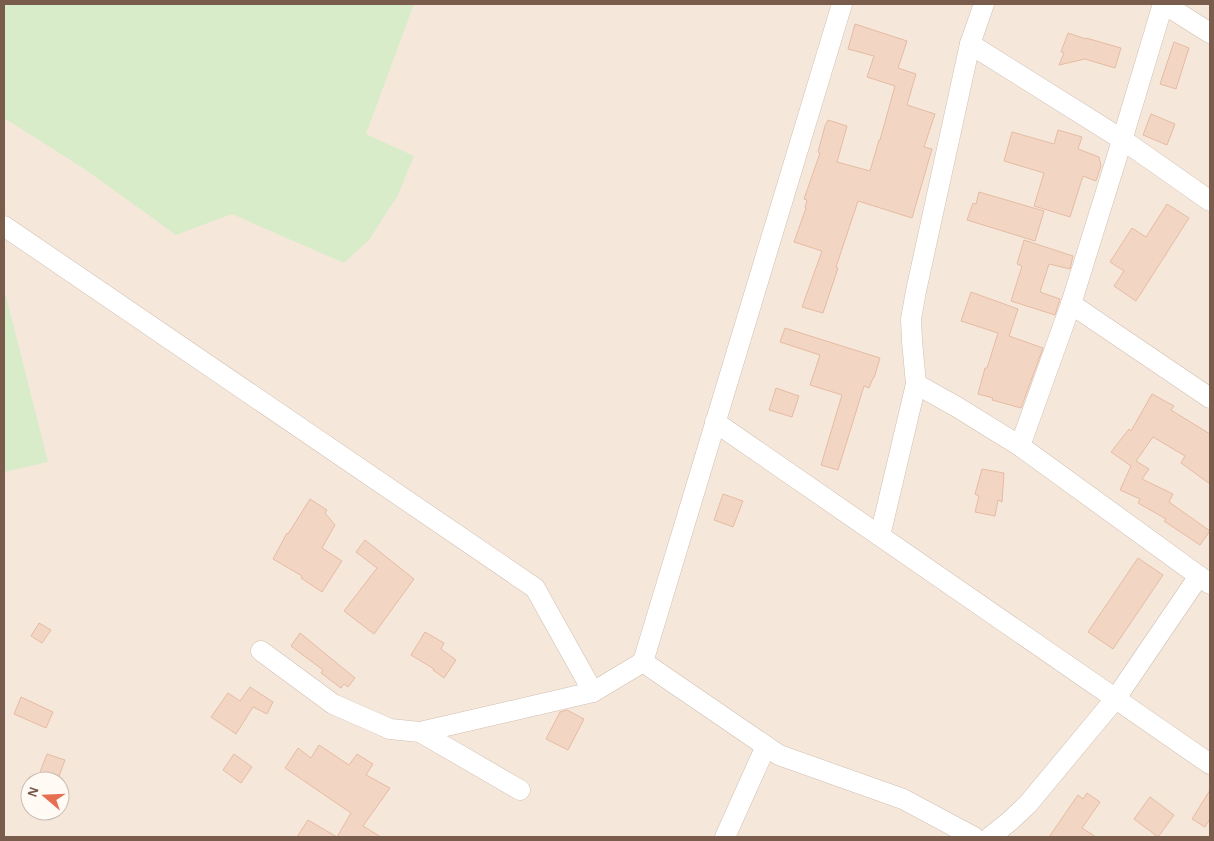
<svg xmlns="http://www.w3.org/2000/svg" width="1214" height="841" font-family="'Alegreya Sans',sans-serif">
<rect width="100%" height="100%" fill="#fdf6ec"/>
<path fill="#f5e8da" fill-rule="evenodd" d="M4,4H1210V837H4ZM30,781H60V811H30Z"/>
<g fill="#d8ecc9">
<path d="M4,4H414L366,134L414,156L398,195L369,240L344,263L232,214L176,235L83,168L4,118Z"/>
<path d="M4,296H6L48,462L4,472Z"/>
</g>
<g fill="#f3d5c3" stroke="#e6bba3">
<path d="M855,24L907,41L898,68L916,74L907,105L935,114L924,147L932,149L912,218L858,201L836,267L838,268L823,313L802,307L822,251L794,242L806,208H805L807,200L804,199L820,153L818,152L825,126L828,120L847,126L837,162L870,171L879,140H880L895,86L867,77L874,56L848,49Z"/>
<path d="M1068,33L1086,39V38L1121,48L1115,68L1085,59L1059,65L1064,53L1061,52Z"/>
<path d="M1174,42L1189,48L1176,89L1160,84Z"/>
<path d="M1151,114L1175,124L1167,145L1143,135Z"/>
<path d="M1058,130L1082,137L1078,149L1099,157L1101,166L1096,181L1083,176L1070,217L1034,206L1044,173L1004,161L1012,132L1054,144Z"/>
<path d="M979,192L1044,211L1035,241L967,220L973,203L976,204Z"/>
<path d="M1167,204L1189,218L1136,301L1114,286L1124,271L1110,262L1132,228L1146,237Z"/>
<path d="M1024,240L1073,256L1070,269L1049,264L1040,292L1060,299L1055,315L1011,301L1022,266L1017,264Z"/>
<path d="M971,292L1018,309L1009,336L1043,348L1021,408L992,400L993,398L978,394L985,368H987L998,333L961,321Z"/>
<path d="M785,328L880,358L874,378H873L869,388L864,386L838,470L821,465L842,395L810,385L820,355L780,342Z"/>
<path d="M776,388L799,396L792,417L769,410Z"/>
<path d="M1152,394L1174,406L1171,410L1210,434V484L1181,463L1185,456L1153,437L1136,461L1149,469L1142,479L1173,494L1169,502L1210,531L1200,545L1164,521L1166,519L1138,503L1140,499L1120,490L1131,466L1111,452L1129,429L1131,431Z"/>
<path d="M982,469L1004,473L1002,502L998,500L995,516L975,512L979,496L975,494Z"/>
<path d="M723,494L743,501L733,527L714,520Z"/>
<path d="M310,499L327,510L325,513L335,525L322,548L342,561L322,592L301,578L302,576L273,559L287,533L288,534Z"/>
<path d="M365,540L414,579L374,634L344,611L377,568L356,552Z"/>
<path d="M1138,558L1163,575L1113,649L1088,632Z"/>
<path d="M39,623L51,630L42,643L31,636Z"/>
<path d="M425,632L444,643L441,649L456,660L444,678L433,670L434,669L411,655Z"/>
<path d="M300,633L355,678L348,687L344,684L341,688L321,673L323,670L291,646Z"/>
<path d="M250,687L273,702L267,714L253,707L236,734L211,717L228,693L240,701Z"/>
<path d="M21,697L53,712L46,728L14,714Z"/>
<path d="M567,710L584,719L568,750L546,739L560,712Z"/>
<path d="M319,745L349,765L357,754L373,764L366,775L390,788L363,826L381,837H297L308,820L337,837L351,813L285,768L298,748L311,758Z"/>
<path d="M47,754L65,760L58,779L40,772Z"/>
<path d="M234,754L252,767L241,783L223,770Z"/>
<path d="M1210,790V819L1205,827L1192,819Z"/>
<path d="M1087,793L1100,802L1082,828L1096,837H1049L1078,795L1083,799Z"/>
<path d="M1150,797L1174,815L1158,837L1134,819Z"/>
</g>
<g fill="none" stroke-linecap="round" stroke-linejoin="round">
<defs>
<g id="minor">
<path d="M1164,4L1210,33"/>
<path d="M970,44L1123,140L1210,201"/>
<path d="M4,226L535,588L593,692L643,662L779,755L903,799L974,837"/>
<path d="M1071,304L1210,398"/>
<path d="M916,384L957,407L1020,446L1210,584"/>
<path d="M715,422L1210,764"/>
<path d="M1020,446L1071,304L1120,147L1163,4"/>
<path d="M880,536L916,384L912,341L911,319L916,291L970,44L984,4"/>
<path d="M261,651L333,704L390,729L420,732"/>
<path d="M643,662L842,4"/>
<path d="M520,790L420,732L593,692"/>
<path d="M725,837L766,746"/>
<path d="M990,837L1010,821L1028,804L1116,698L1199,576"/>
</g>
</defs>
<use href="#minor" stroke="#d1beb0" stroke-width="21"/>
<use href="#minor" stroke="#fff" stroke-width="20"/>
</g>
<rect width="1214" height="841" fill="none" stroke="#7a5c4d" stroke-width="10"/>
<g transform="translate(45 796) rotate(289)"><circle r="24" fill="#fffaf3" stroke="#cabbb1"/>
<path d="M0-4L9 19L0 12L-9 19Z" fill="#e76f51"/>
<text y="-8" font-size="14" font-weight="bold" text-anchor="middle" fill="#7a5c4d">N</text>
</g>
</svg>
